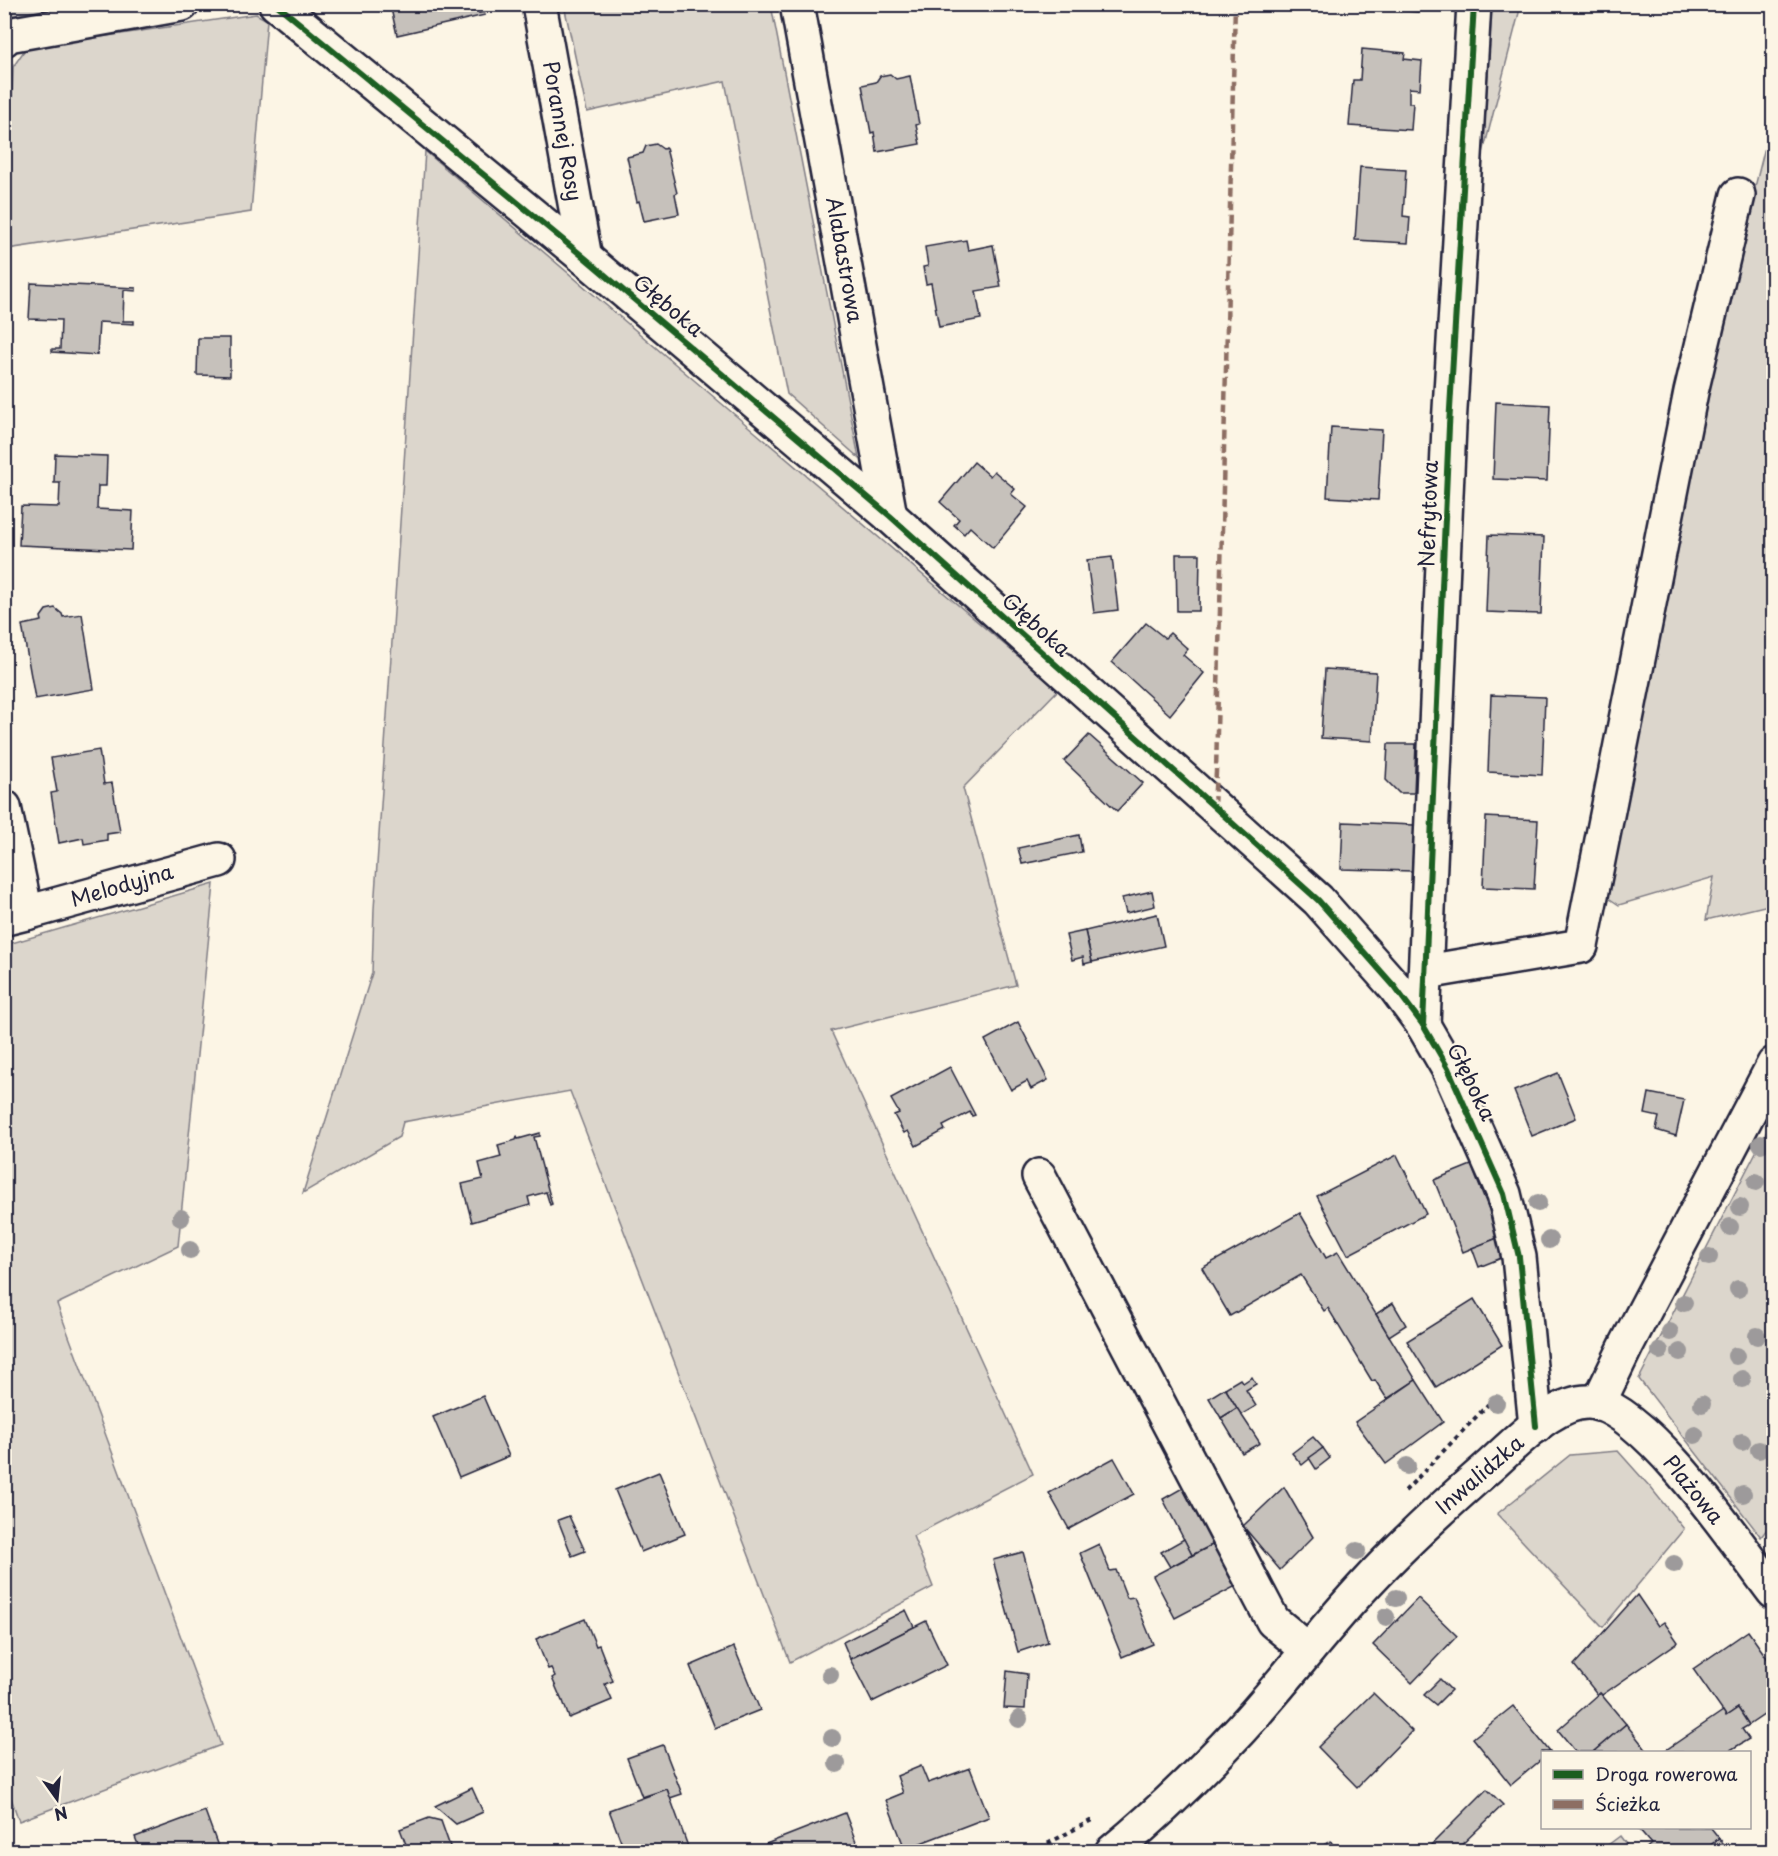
<svg xmlns="http://www.w3.org/2000/svg" width="1778" height="1856" font-family="'Playpen Sans',sans-serif">
<rect width="100%" height="100%" fill="#fcf5e5"/>
<filter id="ink" filterUnits="userSpaceOnUse"><feTurbulence type="fractalNoise" baseFrequency=".0167" numOctaves="2"/><feDisplacementMap in="SourceGraphic" scale="12" xChannelSelector="R" yChannelSelector="G"/><feConvolveMatrix kernelMatrix="1 2 1 2 8 2 1 2 1" color-interpolation-filters="sRGB"/></filter>
<g filter="url(#ink)">
<g fill="#dcd6cc" stroke="#7f7c84" stroke-width="1.5">
<path d="M5,4H79V5L5,17Z"/>
<path d="M564,5H771L859,458L787,394L725,81L587,112Z"/>
<path d="M1492,5H1521L1483,153Z"/>
<path d="M256,14L267,20L251,212L7,249L13,67L26,48Z"/>
<path d="M1773,115V904L1706,920L1714,877L1619,905L1604,895L1706,383Z"/>
<path d="M425,151L1058,690L963,788L1016,985L831,1031L1033,1474L913,1536L933,1587L790,1662L570,1091L403,1122L399,1137L303,1193L372,973L374,909Z"/>
<path d="M214,884L178,1246L57,1304L221,1745L19,1821L4,1778L5,945Z"/>
<path d="M1773,1119L1774,1520L1761,1537L1639,1379Z"/>
<path d="M1618,1451L1651,1488L1684,1529L1603,1627L1497,1514L1570,1455Z"/>
<path d="M1620,1836L1631,1851H1600Z"/>
</g>
<g fill="#c6c1bb" stroke="#22223b" stroke-width="1.5">
<path d="M390,4H477L479,13L484,12L485,15L397,35Z"/>
<path d="M1378,4H1418V12L1377,9Z"/>
<path d="M1362,49L1405,53L1404,59L1422,61L1420,89L1409,88V103H1413L1411,130L1349,126L1353,80H1360Z"/>
<path d="M890,74L896,79L910,76L919,124L916,125L920,144L877,152L874,132L871,133L862,85L876,82L880,76Z"/>
<path d="M656,144L663,149L666,148L677,193L675,194L679,214L644,221L639,201L637,202L627,157L643,153L646,146Z"/>
<path d="M1360,167L1406,170L1403,216L1410,217L1408,243L1355,240Z"/>
<path d="M966,240L968,250L993,245L1001,287L976,291L981,319L939,327L931,283L926,284L923,267L928,266L925,247Z"/>
<path d="M31,283L136,288V291L124,290L123,321H134V324L99,322L97,355L52,352V349H60L61,320L29,319Z"/>
<path d="M198,338H230V376L197,375Z"/>
<path d="M1496,402L1550,405L1547,481L1493,479Z"/>
<path d="M1331,427L1382,430L1378,500L1327,497Z"/>
<path d="M55,454L107,456L106,486H98L97,509L133,511L131,550L19,545L21,506L59,507L60,483H54Z"/>
<path d="M974,462L990,476L994,471L1015,489L1011,494L1027,507L993,548L970,527L964,534L954,525L959,519L940,502Z"/>
<path d="M1489,535L1544,537L1541,614L1486,612Z"/>
<path d="M1176,554H1200L1199,611H1177Z"/>
<path d="M1112,557L1118,610L1094,613L1087,560Z"/>
<path d="M55,608L62,614L63,617L82,614L94,689L35,699L22,625L42,621L41,617L46,610Z"/>
<path d="M1146,623L1165,638L1170,633L1188,649L1183,655L1204,673L1170,715L1112,662Z"/>
<path d="M1325,669L1376,672L1372,741L1321,738Z"/>
<path d="M1491,695L1545,697L1542,775L1488,772Z"/>
<path d="M1089,735L1143,783L1117,811L1064,761Z"/>
<path d="M1388,744H1416L1414,793H1399L1386,780Z"/>
<path d="M99,750L104,784L112,783L120,832L107,834V840L84,844L83,838L59,843L51,793L57,792L51,758Z"/>
<path d="M1486,817L1538,820L1534,889L1483,887Z"/>
<path d="M1343,822L1414,825L1412,871L1341,869Z"/>
<path d="M1079,835L1082,852L1022,864L1018,848Z"/>
<path d="M1152,891L1155,906L1126,913L1122,898Z"/>
<path d="M1157,914L1164,946L1092,962L1085,931Z"/>
<path d="M1085,931L1092,962L1084,964L1083,957L1072,960L1066,935Z"/>
<path d="M1018,1022L1048,1080L1031,1089L1027,1081L1011,1090L985,1040Z"/>
<path d="M950,1067L975,1115L972,1116L970,1112L943,1126L945,1130L916,1146L908,1131L904,1133L894,1115L899,1113L891,1099Z"/>
<path d="M1558,1073L1576,1118L1532,1136L1514,1091Z"/>
<path d="M1649,1093L1684,1100L1676,1136L1656,1130L1659,1117L1645,1114Z"/>
<path d="M540,1133V1136L534,1137L552,1204L550,1205L546,1192L528,1197L530,1205L472,1222L462,1184L483,1179L479,1163L501,1157L498,1145L516,1140L517,1137L518,1139Z"/>
<path d="M1397,1155L1426,1214L1348,1255L1317,1196Z"/>
<path d="M1471,1165L1500,1237L1463,1252L1434,1180Z"/>
<path d="M1300,1213L1326,1258L1338,1252L1416,1380L1387,1399L1375,1380L1372,1381L1328,1308L1324,1311L1301,1275L1230,1316L1202,1268Z"/>
<path d="M1500,1237L1504,1257L1479,1267L1472,1248Z"/>
<path d="M1474,1299L1502,1345L1436,1387L1407,1341Z"/>
<path d="M1393,1303L1406,1325L1389,1336L1376,1314Z"/>
<path d="M1252,1377L1256,1384L1246,1390L1256,1406L1241,1415L1225,1388L1240,1379L1243,1383Z"/>
<path d="M1416,1380L1443,1422L1386,1464L1355,1422Z"/>
<path d="M1225,1388L1237,1408L1221,1418L1209,1398Z"/>
<path d="M483,1396L509,1456L459,1477L433,1417Z"/>
<path d="M1237,1408L1260,1443L1242,1453L1221,1418Z"/>
<path d="M1313,1437L1323,1448L1302,1465L1292,1453Z"/>
<path d="M1323,1448L1330,1458L1316,1469L1309,1458Z"/>
<path d="M1114,1458L1134,1494L1069,1529L1049,1493Z"/>
<path d="M659,1472L685,1534L641,1552L615,1490Z"/>
<path d="M1186,1486L1216,1543L1192,1555L1163,1499Z"/>
<path d="M1284,1487L1313,1537L1280,1570L1243,1526Z"/>
<path d="M569,1516L585,1551L572,1556L558,1520Z"/>
<path d="M1184,1539L1192,1555L1170,1567L1161,1552Z"/>
<path d="M1216,1543L1238,1585L1175,1618L1153,1576Z"/>
<path d="M1099,1544L1110,1571L1116,1570L1127,1598L1134,1597L1153,1644L1122,1657L1080,1553Z"/>
<path d="M1023,1552L1048,1642L1018,1652L993,1560Z"/>
<path d="M1637,1595L1658,1626L1664,1622L1678,1642L1602,1695L1600,1693L1598,1695L1574,1665Z"/>
<path d="M1418,1598L1457,1636L1412,1683L1373,1645Z"/>
<path d="M906,1610L914,1627L850,1659L843,1642Z"/>
<path d="M585,1619L596,1646L599,1645L613,1681L605,1684L612,1700L569,1718L563,1701H562L552,1678L555,1676L551,1668L548,1669L536,1639Z"/>
<path d="M926,1621L947,1665L872,1702L850,1659Z"/>
<path d="M1748,1631L1774,1668V1708L1749,1725L1738,1708L1726,1716L1693,1669Z"/>
<path d="M734,1647L760,1710L715,1728L690,1666Z"/>
<path d="M1007,1671L1027,1674L1025,1709L1004,1708Z"/>
<path d="M1440,1679L1451,1690L1436,1705L1424,1695Z"/>
<path d="M1373,1693L1412,1731L1357,1787L1318,1747Z"/>
<path d="M1600,1693L1626,1724L1593,1752H1576L1558,1730Z"/>
<path d="M1513,1706L1550,1752H1542V1759L1511,1785L1473,1738Z"/>
<path d="M1738,1708L1749,1725L1742,1729L1749,1739L1727,1752H1663L1723,1711L1726,1716Z"/>
<path d="M1626,1724L1648,1752H1593Z"/>
<path d="M663,1745L682,1794L670,1798L667,1789L642,1797L627,1758Z"/>
<path d="M921,1766L928,1783L970,1768L989,1817L905,1849L886,1800L903,1793L897,1776Z"/>
<path d="M472,1788L483,1812L456,1824L435,1806Z"/>
<path d="M667,1789L690,1852H615L614,1849L623,1847L609,1810Z"/>
<path d="M1487,1789L1503,1805L1454,1852H1424Z"/>
<path d="M205,1811L220,1852H141L135,1837Z"/>
<path d="M845,1813L860,1852H769L766,1844Z"/>
<path d="M429,1818L441,1821L452,1852H409L400,1829Z"/>
<path d="M1640,1828H1711L1719,1838L1703,1852H1642L1651,1844L1638,1829Z"/>
<path d="M1719,1838L1730,1852H1703Z"/>
<path d="M1331,1841L1336,1852H1313Z"/>
</g>
<g fill="none" stroke-linecap="round" stroke-linejoin="round">
<defs>
<g id="minor">
<path d="M276,4L585,258L890,516L1318,900L1394,986L1423,1025L1448,1068L1504,1194L1519,1257L1536,1426"/>
<path d="M539,4L585,258"/>
<path d="M797,4L890,516"/>
<path d="M4,39L8,35L182,4"/>
<path d="M4,807L26,913L6,918"/>
<path d="M26,913L219,860"/>
<path d="M1426,972L1581,946L1691,392L1738,195"/>
<path d="M1423,1025L1449,426L1474,4"/>
<path d="M1039,1176L1273,1621L1308,1650"/>
<path d="M1598,1404L1627,1344L1774,1064"/>
<path d="M1112,1852C1158,1814 1201,1772 1241,1729C1282,1684 1319,1635 1360,1590C1401,1545 1445,1505 1491,1465C1516,1443 1560,1394 1597,1403C1653,1418 1738,1545 1774,1592"/>
</g>
</defs>
<use href="#minor" stroke="#22223b" stroke-width="38"/>
<g stroke="#22223b" stroke-width="4" stroke-dasharray="4.5 4.5" stroke-linecap="butt">
<path d="M1405,1491L1498,1394"/>
<path d="M1032,1852L1092,1820"/>
</g>
<use href="#minor" stroke="#fcf5e5" stroke-width="33"/>
<path stroke="#8d6e63" stroke-width="4.5" stroke-dasharray="9 4.5" stroke-linecap="butt" d="M1214,805L1216,772L1235,4"/>
<defs>
<g id="cycleway">
<path d="M276,4L585,258L890,516L1318,900L1394,986L1423,1025L1448,1068L1504,1194L1519,1257L1536,1426"/>
<path d="M1423,1025L1449,426L1474,4"/>
</g>
</defs>
<use href="#cycleway" stroke="#fcf5e5" stroke-width="10"/>
<use href="#cycleway" stroke="#1b5e20" stroke-width="6"/>
</g>
<g fill="#9d9a9b">
<circle cx="1761" cy="1144" r="9"/>
<circle cx="1756" cy="1182" r="9"/>
<circle cx="1538" cy="1203" r="9"/>
<circle cx="1740" cy="1207" r="9"/>
<circle cx="181" cy="1218" r="9"/>
<circle cx="1730" cy="1227" r="9"/>
<circle cx="1549" cy="1240" r="9"/>
<circle cx="190" cy="1250" r="9"/>
<circle cx="1709" cy="1257" r="9"/>
<circle cx="1738" cy="1289" r="9"/>
<circle cx="1684" cy="1303" r="9"/>
<circle cx="1670" cy="1332" r="9"/>
<circle cx="1757" cy="1336" r="9"/>
<circle cx="1660" cy="1351" r="9"/>
<circle cx="1680" cy="1352" r="9"/>
<circle cx="1736" cy="1356" r="9"/>
<circle cx="1742" cy="1379" r="9"/>
<circle cx="1496" cy="1403" r="9"/>
<circle cx="1702" cy="1404" r="9"/>
<circle cx="1695" cy="1435" r="9"/>
<circle cx="1742" cy="1442" r="9"/>
<circle cx="1759" cy="1450" r="9"/>
<circle cx="1407" cy="1466" r="9"/>
<circle cx="1743" cy="1494" r="9"/>
<circle cx="1357" cy="1551" r="9"/>
<circle cx="1674" cy="1564" r="9"/>
<circle cx="1396" cy="1598" r="9"/>
<circle cx="1386" cy="1617" r="9"/>
<circle cx="830" cy="1675" r="9"/>
<circle cx="1019" cy="1719" r="9"/>
<circle cx="832" cy="1738" r="9"/>
<circle cx="837" cy="1764" r="9"/>
</g>
</g>
<g text-anchor="middle" stroke-width="4.5" stroke-linejoin="round" paint-order="stroke">
<g font-size="21" fill="#22223b" stroke="#fcf5e5">
<text transform="translate(562 131) rotate(80)" y="7">Porannej Rosy</text>
<text transform="translate(844 260) rotate(80)" y="7">Alabastrowa</text>
<text transform="translate(668 306) rotate(40)" y="7">Głęboka</text>
<text transform="translate(1429 514) rotate(-88)" y="7">Nefrytowa</text>
<text transform="translate(1036 625) rotate(42)" y="7">Głęboka</text>
<text transform="translate(122 886) rotate(-16)" y="7">Melodyjna</text>
<text transform="translate(1471 1082) rotate(64)" y="7">Głęboka</text>
<text transform="translate(1480 1475) rotate(-41)" y="7">Inwalidzka</text>
<text transform="translate(1693 1490) rotate(51)" y="7">Plażowa</text>
</g>
</g>
<rect width="1778" height="1856" fill="none" stroke="#fcf5e5" stroke-width="24"/>
<rect x="12" y="12" width="1754" height="1832" fill="none" stroke="#22223b" stroke-width="2" filter="url(#ink)"/>
<rect x="1541" y="1751" width="210" height="78" fill="#fcf5e5" stroke="#a5a1a1" stroke-width="1.5"/>
<rect x="1553" y="1770" width="30" height="9" fill="#1b5e20" stroke="#a5a1a1" stroke-width="1.5"/>
<text x="1595" y="1781" font-size="18" fill="#22223b">Droga rowerowa</text>
<rect x="1553" y="1800" width="30" height="9" fill="#8d6e63" stroke="#a5a1a1" stroke-width="1.5"/>
<text x="1595" y="1811" font-size="18" fill="#22223b">Ścieżka</text>
<g transform="translate(57 1799) rotate(165)" stroke="#fcf5e5" stroke-width="4.5" paint-order="stroke">
<path d="M0-4.5L10 22L0 15L-10 22Z" fill="#22223b"/>
<text y="-9" font-size="16" font-weight="bold" text-anchor="middle" fill="#22223b">N</text>
</g>
</svg>
